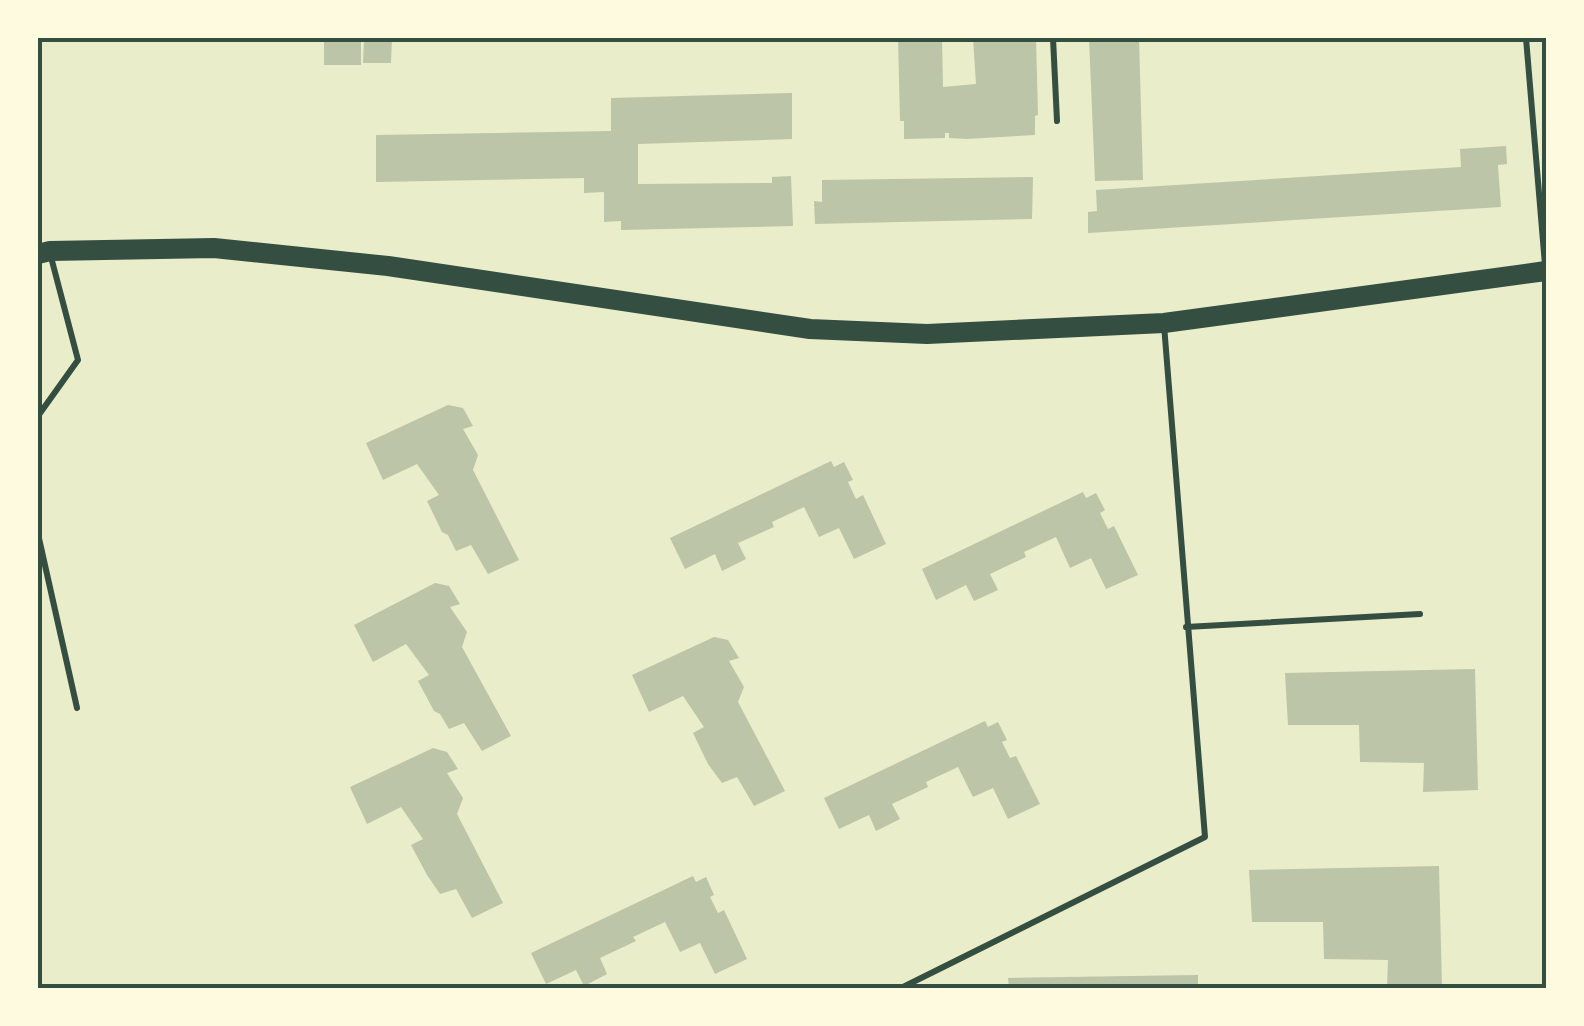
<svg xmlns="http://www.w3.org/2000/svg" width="1584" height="1026" font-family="'Alegreya Sans',sans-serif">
<rect width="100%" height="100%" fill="#e9edc9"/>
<g fill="#bcc5a7">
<rect x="324" y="38" width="37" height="27"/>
<path d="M364,38H392L391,63H363Z"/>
<path d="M898,38H942L943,87L976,84L973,38H1036L1038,115L1035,116V135L966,139L949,138V133H945V138L904,139V121H900Z"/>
<path d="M1089,38H1139L1143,180L1095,181Z"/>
<path d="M792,93V139L638,144V184L772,183V177L791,176L793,226L621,230V221L604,222V192L584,193V178L376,182V135L611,131V98Z"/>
<path d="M1506,146L1507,164L1498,165L1501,207L1088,233V212L1097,211L1096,190L1461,167L1460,149Z"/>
<path d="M1033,177L1032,219L815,224L814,201L822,202V180Z"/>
<path d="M448,405L463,408L473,426L463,429L478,455L473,470L519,560L488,574L471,545L456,551L448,535L442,532L427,501L439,495L417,464L383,480L366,443Z"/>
<path d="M831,461L834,467L844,462L853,480L848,482L856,499L863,495L886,544L854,559L839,528L819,537L804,507L772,522L774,527L738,543L746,559L722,571L715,554L685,569L670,538Z"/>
<path d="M1083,492L1086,498L1096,493L1105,510L1100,513L1108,529L1114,526L1138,575L1106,589L1091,558L1070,568L1056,537L1024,552L1026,557L990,574L998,590L974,601L966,585L936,600L922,569Z"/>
<path d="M435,583L449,586L460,604L450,607L467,632L462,647L511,736L482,751L464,723L449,729L440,714L434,711L418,681L429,675L406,644L373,662L354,625Z"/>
<path d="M714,637L728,640L739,658L729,661L744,687L738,702L785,791L754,806L737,777L722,783L708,764L693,733L704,727L683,696L649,712L632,675Z"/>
<path d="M1475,669L1478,790L1423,792L1424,763L1360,762L1359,725H1288L1285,673Z"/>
<path d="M985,721L988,727L998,722L1007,740L1002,742L1010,758L1016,756L1040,804L1008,819L993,788L973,797L958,767L926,782L928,787L892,804L900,819L876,831L869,815L839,829L824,798Z"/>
<path d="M433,748L447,752L458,769L447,773L463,798L457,814L503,903L472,918L456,889L440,894L427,875L411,845L423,839L401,807L367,824L350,787Z"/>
<path d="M1439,866L1442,987L1387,988L1388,960L1324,959L1323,922H1252L1249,870Z"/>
<path d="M693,876L696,882L706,877L714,895L710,897L718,913L724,910L747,959L715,974L700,943L680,952L665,922L633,937L636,941L600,958L607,974L584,986L576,970L546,984L531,953Z"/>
<path d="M1198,975V988H1009L1008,978Z"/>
</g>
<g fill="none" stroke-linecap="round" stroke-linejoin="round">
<g stroke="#344e41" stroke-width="6">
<path d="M1053,38L1057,121"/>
<path d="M1526,38L1545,265"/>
<path d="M38,416L78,360L51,257"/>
<path d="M38,534L77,708"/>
<path d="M1186,627L1420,614"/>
<path d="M901,988L1205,837L1164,325"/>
</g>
<path stroke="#344e41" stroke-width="20" d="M38,254L50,251L214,248L388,266L810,329L927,334L1164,323L1546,271"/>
</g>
<rect width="1584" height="1026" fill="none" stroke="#fefae0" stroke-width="80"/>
<rect x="40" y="40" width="1504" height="946" fill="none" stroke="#344e41" stroke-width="4"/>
</svg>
